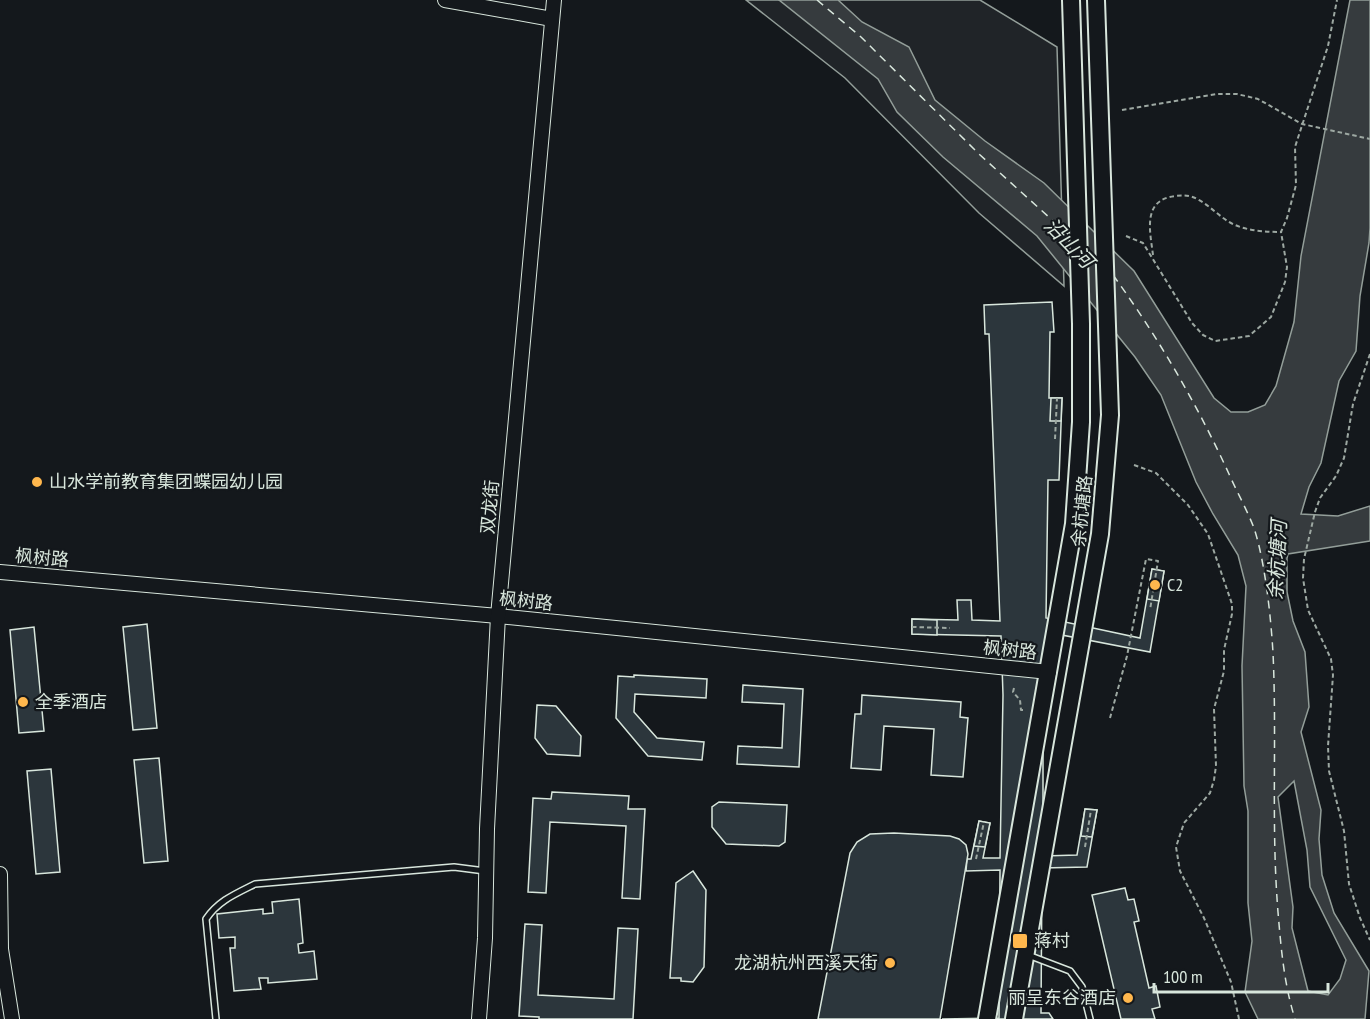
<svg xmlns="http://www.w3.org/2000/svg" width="1370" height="1019" font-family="'PT Sans Narrow','Noto Sans SC',sans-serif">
<rect width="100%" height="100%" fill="#14181c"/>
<path fill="#202428" stroke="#939e99" stroke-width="1.5" d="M746,0H980L1057,47L1064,286L979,213L845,78Z"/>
<path fill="#363b3e" stroke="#939e99" stroke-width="1.5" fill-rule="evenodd" d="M779,0H838L862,22L909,47L935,100L985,141L1044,183L1134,271L1214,398L1231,412H1248L1265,405L1276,386L1294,322L1301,256L1350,0H1370V228L1369,243L1360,296L1356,351L1339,381L1321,463L1309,487L1301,514L1338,516L1370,506V541L1288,554L1287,558V592L1293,621L1305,652L1309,707L1301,732L1321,810L1319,839L1322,875L1334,913L1369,971L1365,1019H1258L1245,992L1252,941L1248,903V811L1244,786L1242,666L1246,586L1238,555L1213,514L1196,482L1161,395L1135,357L1037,236L943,157L897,112L878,79ZM1294,781L1307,850L1310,887L1346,960L1340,979L1328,995L1308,991L1292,928L1293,907L1278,797Z"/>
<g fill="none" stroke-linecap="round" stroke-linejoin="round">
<g stroke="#d8e6dc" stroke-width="1.5" stroke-dasharray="8 6" stroke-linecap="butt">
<path d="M817,0L861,37L979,154L1071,237"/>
<path d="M1086,250L1098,261"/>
<path d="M1113,275C1158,337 1197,404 1229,474C1237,492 1247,510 1254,528C1265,561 1271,618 1273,653C1277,739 1271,826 1278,912C1281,948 1284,984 1295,1019"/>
</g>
</g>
<g fill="#2c363c" stroke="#d8e6dc" stroke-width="1.5">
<path d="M1052,302L1054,332H1050L1049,398H1062L1059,480H1048L1046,618L1140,638L1152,569L1164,571L1150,652L1046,632L1043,721V856L1077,855L1085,809L1097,810L1087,867L1042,868L1041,1013H1049L1053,1019H942L999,1018L1000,870L966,871L967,859H971L979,821L990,823L983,858H1000L1003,695L1001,636L912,634V619L958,620L957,600H971L972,620L1000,621L989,334H985L984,305Z"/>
<path d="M1051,398H1062L1061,421H1050Z"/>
<path d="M1152,569L1164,571L1159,601L1147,599Z"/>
<path d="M912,619L937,620V635L912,634Z"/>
<path d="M147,624L157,728L133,730L123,627Z"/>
<path d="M34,627L44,731L19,733L10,630Z"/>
<path d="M634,675L707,679L706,698L635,694L634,712L657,738L704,742L702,760L648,756L616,718L618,676L634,677Z"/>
<path d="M743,685L803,689L799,767L737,764L738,746L782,748L784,704L742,702Z"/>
<path d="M862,695L961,702L960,717L968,718L963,777L931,775L934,729L884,726L881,770L851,768L855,714H861Z"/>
<path d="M537,705L556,706L581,736L580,756L547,754L535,738Z"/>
<path d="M159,758L168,861L144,863L134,760Z"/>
<path d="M51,769L60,872L36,874L27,771Z"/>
<path d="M552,792L629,796L628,809H645L640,899L622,898L626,826L550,822L546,893L528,892L533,798L551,799Z"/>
<path d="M719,802L787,805L785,842L779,846L726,844L712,827V807Z"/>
<path d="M1085,809L1097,810L1092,837L1081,836Z"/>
<path d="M979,821L990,823L985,847L974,846Z"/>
<path d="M870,834L894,833L950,836L959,839L966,845L968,854L940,1019H818L850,853L857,842Z"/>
<path d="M693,871L706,890L704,967L693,982L681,981V978H670L676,883Z"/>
<path d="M1125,888L1128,900L1134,899L1139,921L1134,922L1149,988L1156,986L1160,1007L1152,1009L1155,1019H1121L1092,895Z"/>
<path d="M299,899L303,943L298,944L299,953L314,951L317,979L268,983V978H259L261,989L234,991L230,948H235V937L219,938L217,914L263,909V914L273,913L272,902Z"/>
<path d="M525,924L542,925L538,995L614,999L618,928L638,929L633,1019H539V1017L519,1016Z"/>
</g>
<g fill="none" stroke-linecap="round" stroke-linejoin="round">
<defs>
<g id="service">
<path d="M1028,955L1070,971L1082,987L1090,1019"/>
<path d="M216,1019L206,919C218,901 235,894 255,884L454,867L485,871"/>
</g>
<g id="tertiary">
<path d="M445,0L552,19"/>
<path d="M0,572L498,616L1049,672"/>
<path d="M0,874L1,949L12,1019"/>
<path d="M479,1019L485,938L487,829L498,616L554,0"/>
</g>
<g id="primary">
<path d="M987,1019L1074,524L1081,422V324L1071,0"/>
<path d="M1014,1019L1100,534L1110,415L1096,0"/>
</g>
</defs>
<use href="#service" stroke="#d8e6dc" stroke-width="8"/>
<use href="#tertiary" stroke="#d8e6dc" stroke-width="16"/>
<use href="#primary" stroke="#d8e6dc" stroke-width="20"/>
<g stroke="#9da8a2" stroke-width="2" stroke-dasharray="4.5 3" stroke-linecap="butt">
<path d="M1122,110L1217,94H1237L1258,99L1302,124L1370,139"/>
<path d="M1126,236L1143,243L1192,323L1203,335L1215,341L1249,336L1271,317L1285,282L1287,267L1281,232L1287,218L1296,185L1295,147L1328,46L1337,0"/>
<path d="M1153,255C1150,231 1142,200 1175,196C1183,195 1190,195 1197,199C1211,206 1221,219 1235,225C1249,231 1266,232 1281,232"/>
<path d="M1370,354L1353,404L1344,458L1336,476L1320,498L1315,512L1304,559L1303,578L1308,610L1331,659L1333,675L1328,746L1329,771L1344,831L1349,884L1360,918L1370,940"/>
<path d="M1055,439L1057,398"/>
<path d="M1134,465L1156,473L1188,505L1208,534L1232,604V614L1224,650V671L1214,709L1216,766L1214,780L1210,793L1184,823L1176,847L1180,871L1204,918L1231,982L1239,1019"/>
<path d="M912,627L950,628"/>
<path d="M1014,688L1013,692L1020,700L1021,710H1023"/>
<path d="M1110,718L1127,656L1146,559L1158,561L1150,610"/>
<path d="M1085,847L1091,810"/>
<path d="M976,859L984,822"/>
</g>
<use href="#service" stroke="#14181c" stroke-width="5"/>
<use href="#tertiary" stroke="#14181c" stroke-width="14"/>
<use href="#primary" stroke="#14181c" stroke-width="16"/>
</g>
<g fill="#ffb74d" stroke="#14181c" stroke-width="2">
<circle cx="37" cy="482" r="6"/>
<circle cx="1155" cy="585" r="6"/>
<circle cx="23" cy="702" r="6"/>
<rect x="1012" y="933" width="16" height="16" rx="3"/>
<circle cx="890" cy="963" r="6"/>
<circle cx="1128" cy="998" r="6"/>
</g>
<g text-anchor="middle" stroke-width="4.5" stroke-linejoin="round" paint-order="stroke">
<g font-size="18" fill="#d8e6dc" stroke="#14181c" text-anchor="start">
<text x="49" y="488">山水学前教育集团蝶园幼儿园</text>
<text x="1167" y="591">C2</text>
<text x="35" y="708">全季酒店</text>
<text x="1034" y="947">蒋村</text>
<text x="878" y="969" text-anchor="end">龙湖杭州西溪天街</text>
<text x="1116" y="1004" text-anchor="end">丽呈东谷酒店</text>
</g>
<g font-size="18" fill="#d8e6dc" stroke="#14181c">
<text transform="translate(490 507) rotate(-85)" y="6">双龙街</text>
<text transform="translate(1082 511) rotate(-84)" y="6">余杭塘路</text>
<text transform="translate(42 558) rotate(5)" y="6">枫树路</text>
<text transform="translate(526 601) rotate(6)" y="6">枫树路</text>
<text transform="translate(1010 650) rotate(6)" y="6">枫树路</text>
</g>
<g font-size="20" font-style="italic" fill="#d8e6dc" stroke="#14181c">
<text transform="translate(1069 243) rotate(46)" y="7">沿山河</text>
<text transform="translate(1277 560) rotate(-87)" y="7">余杭塘河</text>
</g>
</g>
<path d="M1154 983v9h174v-9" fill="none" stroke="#d8e6dc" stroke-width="3"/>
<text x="1163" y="983" font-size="18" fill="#d8e6dc" stroke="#14181c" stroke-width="4.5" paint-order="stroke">100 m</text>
</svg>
